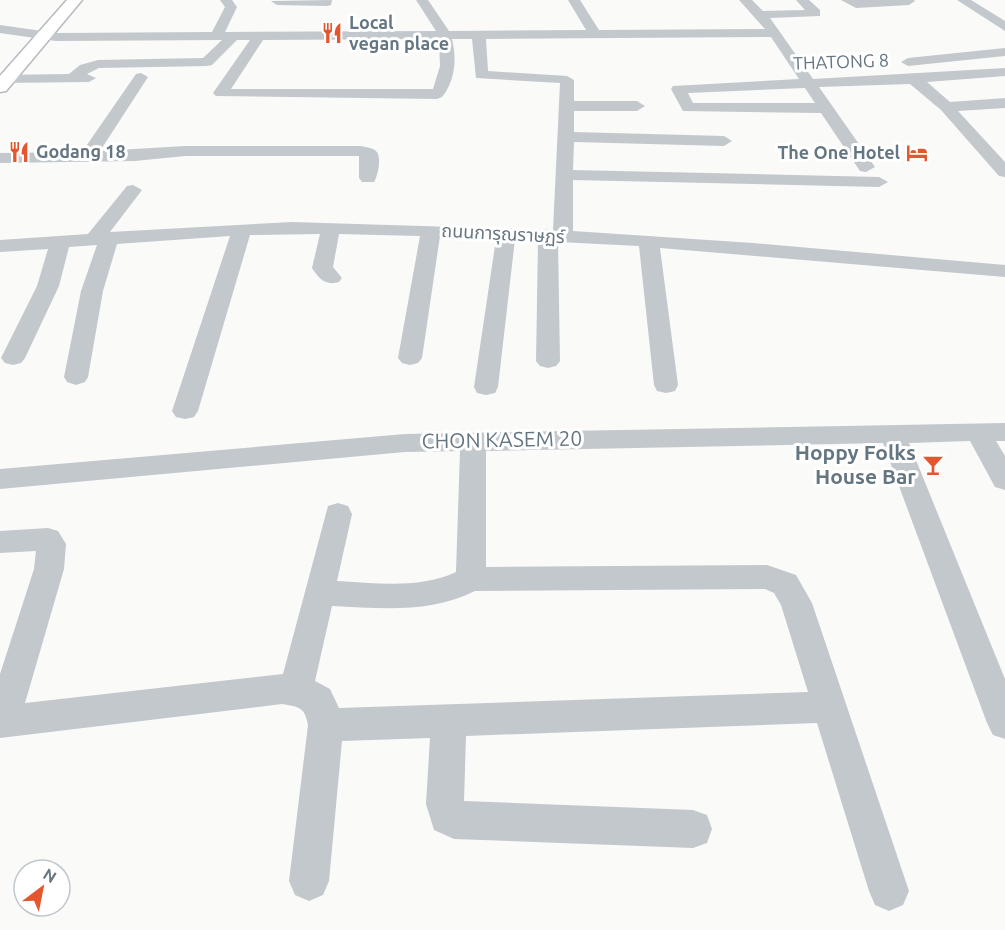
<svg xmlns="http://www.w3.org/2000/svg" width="1005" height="930" font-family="Ubuntu,'Noto Sans Thai',sans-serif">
<rect width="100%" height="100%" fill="#fafaf8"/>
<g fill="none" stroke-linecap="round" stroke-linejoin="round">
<defs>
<path id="major" d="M67,0H82L6,91L0,92V76Z"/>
</defs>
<use href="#major" stroke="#b5babe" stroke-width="3"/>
<g fill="#c3c8cc" fill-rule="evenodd">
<path d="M220,0H232L237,7L225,32L436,31L416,0H428L449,31L586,30L568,0H580L599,30L765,29L739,0H752L763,11L805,10L796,0H809L820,10V16L770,18L813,79L1005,68V76L927,82L950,102L1005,98V108L958,111L1005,162V177L999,176L941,110L910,84L819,87L875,167L866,172L860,171L821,113L683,111L671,89L673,86L799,79L771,37L486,39L488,71L567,76L574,80V101H637L645,106L637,111H574V132L724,136L732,141L724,146L574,142L573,170L879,177L888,182L879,187L573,180V231L753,243L1005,265V277L660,248L678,385L675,391L666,393L657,391L654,385L639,246L558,242L560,361L556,366L548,368L540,366L536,361L538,241L515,239L498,387L495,393L486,395L477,393L474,387L496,239L440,236L422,358L418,363L410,365L402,363L398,358L420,236L339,234L333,267L342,278L339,282C326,286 319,279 312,268L320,234L250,235L198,411L194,417L185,419L176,417L172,411L230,236L117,244L103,291L88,377L85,382L76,385L67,382L64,377L81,291L97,245L69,247L59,286L25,358L21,363L13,365L5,363L1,358L37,286L48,249L0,252V240L88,234L127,186L133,185L142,190L110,232L292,222L553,230L560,83L476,78L472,39H452C457,59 455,81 442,97L437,99L216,96L213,93L250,40H237L212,65L207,66L99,68L87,74L96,78L89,82L0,83V75L69,74L80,65L98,60L203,58L222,40L56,41L0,33V25L56,33L212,32L225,7ZM439,39L440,66L433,89H231L263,40ZM805,88L815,103H693L688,93Z"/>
<path d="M332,0L331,5L327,6L277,5L271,1Z"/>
<path d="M841,0H914L915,1L909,5L856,8Z"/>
<path d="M957,0H971L1005,21V31Z"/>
<path d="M1005,48V56L908,66L901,62L908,58Z"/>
<path d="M141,73L148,77L100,151L185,146H361C365,147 373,148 376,151C382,156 378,176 374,182H362L359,178V156H185L135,161L0,163V153L82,152L136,74Z"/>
<path d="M1005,423V441H996L1005,456V490L995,487L970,441L909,443L1005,679V739L993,735L987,723L883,443L486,451V567L767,565L796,575L812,603L909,891L903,905L889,911L875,905L869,891L817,723L466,736L464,801L693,810L707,815L712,829L707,843L693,848L454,839L434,830L426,804L430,738L342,741L329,881L323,895L309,901L295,895L289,881L308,725C305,707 299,707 282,704L0,738V674L34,569L36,551L0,553V531L48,528L58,531L66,544L64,569L25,703L283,674L328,506L338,503L348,506L352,514L337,581C376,583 420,589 456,572L460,451L405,452L0,489V469L405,434ZM765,589L774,593L781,605L808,692L339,708L330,689L315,681L332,606C381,608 429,614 475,591Z"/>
</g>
<use href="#major" fill="#fff" fill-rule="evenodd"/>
</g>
<defs>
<symbol id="restaurant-bare" viewBox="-9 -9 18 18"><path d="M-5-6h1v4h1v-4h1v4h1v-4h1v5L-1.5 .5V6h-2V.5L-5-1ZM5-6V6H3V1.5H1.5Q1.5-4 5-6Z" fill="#e4572e" stroke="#fff" stroke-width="2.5" paint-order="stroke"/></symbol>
<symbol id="hotel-bare" viewBox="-9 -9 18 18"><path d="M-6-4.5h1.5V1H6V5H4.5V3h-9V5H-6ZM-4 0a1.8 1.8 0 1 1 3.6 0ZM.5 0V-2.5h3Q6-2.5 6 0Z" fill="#e4572e" stroke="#fff" stroke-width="2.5" paint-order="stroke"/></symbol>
<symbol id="bar-bare" viewBox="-9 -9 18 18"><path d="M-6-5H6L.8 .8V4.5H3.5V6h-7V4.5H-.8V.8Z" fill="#e4572e" stroke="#fff" stroke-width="2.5" paint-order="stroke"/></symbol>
</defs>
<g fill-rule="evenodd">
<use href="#restaurant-bare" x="317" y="18" width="30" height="30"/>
<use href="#restaurant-bare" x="4" y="137" width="30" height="30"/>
<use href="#hotel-bare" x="902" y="138" width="30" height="30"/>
<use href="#bar-bare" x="918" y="450" width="30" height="30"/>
</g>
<g text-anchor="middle" stroke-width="6" stroke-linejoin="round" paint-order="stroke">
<g font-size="18" font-weight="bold" fill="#657683" stroke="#fff" text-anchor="start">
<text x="349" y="29">Local<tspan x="349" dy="21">vegan place</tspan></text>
<text x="36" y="158">Godang 18</text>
<text x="900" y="159" text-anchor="end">The One Hotel</text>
</g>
<g font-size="18" fill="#657683" stroke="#fff">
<text transform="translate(841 62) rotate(-2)" y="6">THATONG 8</text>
<text transform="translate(503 234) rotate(3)" y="6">ถนนการุณราษฏร์</text>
</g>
<g font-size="21" fill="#657683" stroke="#fff">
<text transform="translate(502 440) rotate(-1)" y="7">CHON KASEM 20</text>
</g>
<g font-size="21" font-weight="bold" fill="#657683" stroke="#fff" text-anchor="end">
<text x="916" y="460">Hoppy Folks<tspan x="916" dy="24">House Bar</tspan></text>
</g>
</g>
<g transform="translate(42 888) rotate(32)"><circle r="28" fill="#ffffff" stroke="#c1c8cd" stroke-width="1.5"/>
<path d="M0-4.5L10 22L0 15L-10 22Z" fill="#e4572e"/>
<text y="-9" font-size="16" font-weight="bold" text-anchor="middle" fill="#657683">N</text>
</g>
</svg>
